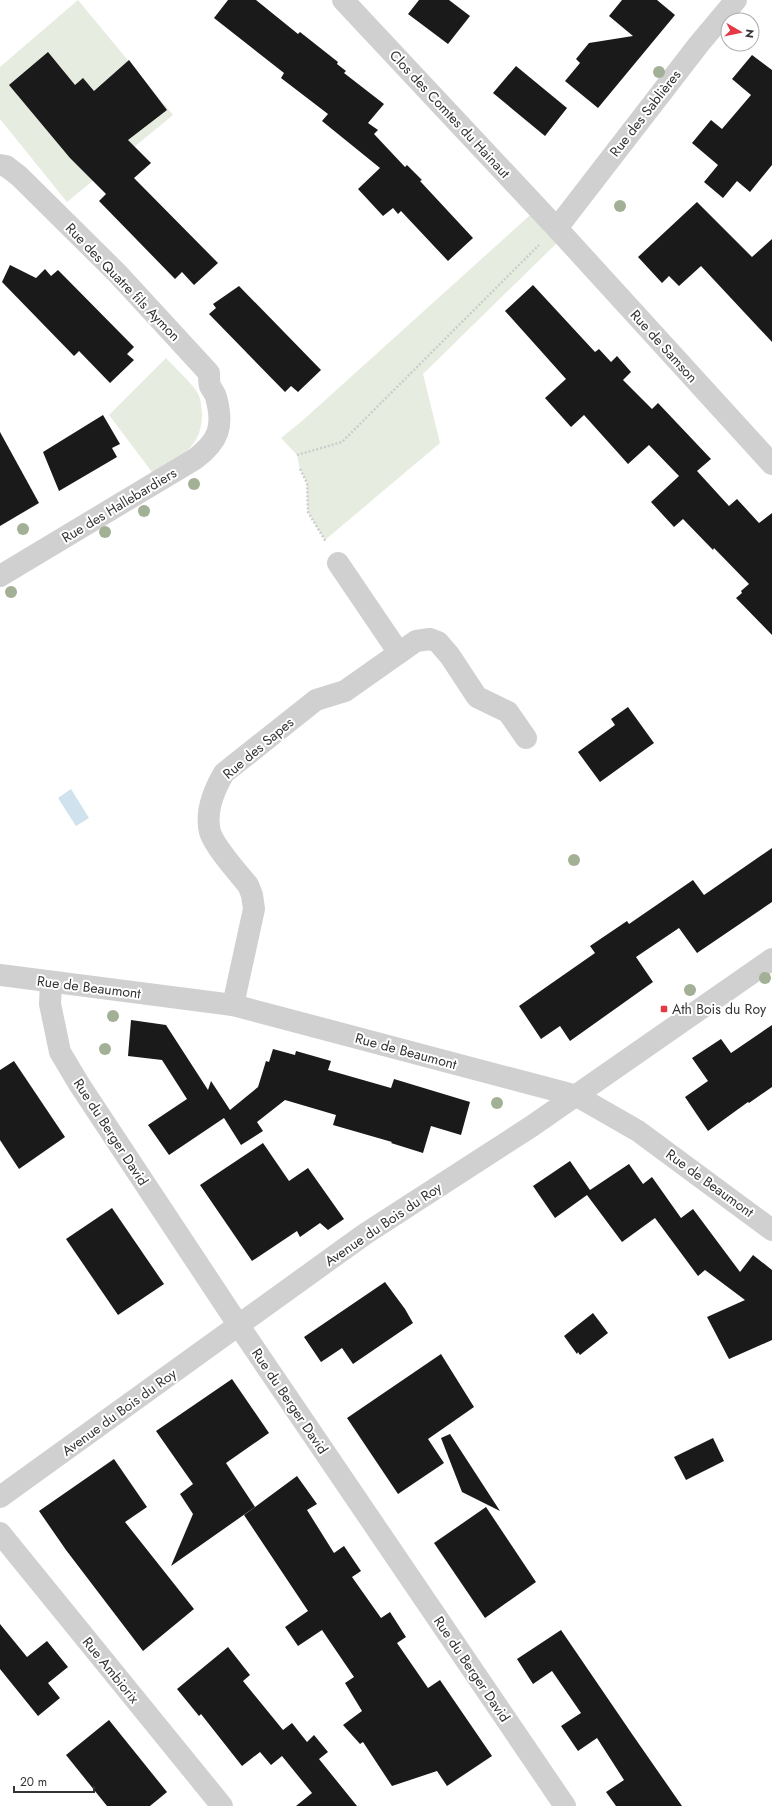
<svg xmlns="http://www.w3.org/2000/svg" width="772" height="1806" font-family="Jost,sans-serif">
<rect width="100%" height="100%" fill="#fff"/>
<g fill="#e6ecdf">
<path d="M78,0L173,115L67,202L0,119V67Z"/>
<path d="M538,208L564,236L423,374L440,443L325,540L308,512L307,483L300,469L297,455L281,438L302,421Z"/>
<path d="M166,358C176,369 189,380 197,392C201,398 201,405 202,413C203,447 179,457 155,476L109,415Z"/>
</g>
<path fill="#cfe2ee" d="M71,789L89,818L76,826L58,798Z"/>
<g fill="#1a1a1a">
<path d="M228,0H256L298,34L300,32L338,62L337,64L346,71L344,73L384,104L368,123L378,130L374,134L405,167L407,165L422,180L420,181L473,238L448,261L401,211L398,214L393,208L383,216L358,189L380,168L322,121L328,114L281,78L284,73L214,18Z"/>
<path d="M419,0H449L470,16L448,44L408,14Z"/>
<path d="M622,0H657L675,15L598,108L565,81L580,63L576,59L589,43L633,36L609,16Z"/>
<path d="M48,52L75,85L83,78L94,91L129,60L167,110L128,140L151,163L134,178L218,263L194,285L182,272L175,279L99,201L106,194L70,158L9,85Z"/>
<path d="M752,55L772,70V165L750,192L737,181L723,198L704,182L718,165L692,143L711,120L722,129L751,95L732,79Z"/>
<path d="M516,66L567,108L545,136L493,93Z"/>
<path d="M697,202L752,257L772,239V342L701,266L679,286L669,276L662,283L638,257Z"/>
<path d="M10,265L36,278L45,269L51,276L58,270L134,347L127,354L134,360L110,383L79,351L74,356L2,282Z"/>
<path d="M533,285L595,352L599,349L611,362L617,356L631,372L623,380L652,409L658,403L711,459L697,471L729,506L737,499L759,523L772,513V635L736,598L742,593L741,591L749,584L714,548L713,550L683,519L674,527L651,502L679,476L649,445L628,464L584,415L571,427L545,398L566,379L505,311Z"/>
<path d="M239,286L321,370L298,392L291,386L285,392L209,314L216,308L213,304Z"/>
<path d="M103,415L120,444L112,448L117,457L59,491L43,452Z"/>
<path d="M0,432L39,503L0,526Z"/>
<path d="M628,707L654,743L600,782L578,752L615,725L611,719Z"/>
<path d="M772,848V902L697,953L679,928L636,957L653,982L570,1041L560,1026L541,1039L519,1006L595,953L590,946L627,921L629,924L693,880L704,895Z"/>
<path d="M131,1020L166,1025L208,1090L211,1081L230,1110L258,1087L266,1061L269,1062L273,1049L295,1055L296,1051L331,1061L328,1070L391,1088L394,1079L470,1102L461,1135L431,1126L423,1153L391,1143L392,1142L333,1125L336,1115L285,1100L257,1122L263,1131L241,1145L224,1118L169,1155L148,1125L187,1099L162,1060L128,1056Z"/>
<path d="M772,1025V1087L749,1103L748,1102L708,1131L685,1097L708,1081L692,1058L721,1039L731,1053Z"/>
<path d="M14,1061L65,1137L19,1169L0,1140V1070Z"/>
<path d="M263,1143L289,1181L308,1168L344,1219L328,1230L320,1223L300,1237L297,1231L252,1261L200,1185Z"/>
<path d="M570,1161L590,1190L629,1164L643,1184L652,1177L681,1218L693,1209L740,1272L753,1255L772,1270V1340L729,1359L707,1317L745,1300L705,1270L698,1276L655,1218L622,1242L587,1195L555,1218L533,1186Z"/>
<path d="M112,1208L164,1284L118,1315L66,1239Z"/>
<path d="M385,1282L405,1309L413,1323L353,1364L342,1348L321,1362L304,1337Z"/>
<path d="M593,1313L608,1333L580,1355L578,1352L577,1354L564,1336Z"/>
<path d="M441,1354L474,1407L428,1439L444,1463L398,1494L347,1418Z"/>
<path d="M232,1379L269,1433L226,1463L255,1507L171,1566L193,1514L180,1494L193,1484L156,1431Z"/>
<path d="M450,1434L500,1511L462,1492L441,1438Z"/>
<path d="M713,1438L724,1461L686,1480L674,1457Z"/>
<path d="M114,1459L147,1507L125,1522L194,1609L143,1651L66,1550L39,1511Z"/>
<path d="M297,1476L317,1504L307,1510L334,1553L344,1546L361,1571L352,1577L381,1618L390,1612L406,1637L397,1643L428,1688L440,1680L492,1756L447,1786L437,1771L392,1786L363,1742L360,1744L343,1725L362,1711L345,1683L354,1677L322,1630L298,1646L285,1627L308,1611L244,1515Z"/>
<path d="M486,1507L536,1582L485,1618L434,1543Z"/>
<path d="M0,1624L27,1657L47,1641L68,1667L48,1683L60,1698L38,1716L0,1669Z"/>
<path d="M561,1630L632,1734L682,1806H616L606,1792L624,1780L597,1738L578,1751L561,1726L581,1713L552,1671L533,1684L517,1659Z"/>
<path d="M228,1647L250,1675L243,1681L283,1730L292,1723L307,1742L314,1735L328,1752L319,1759L357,1806H296L312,1793L282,1756L271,1765L260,1752L242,1766L201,1714L199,1716L177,1689Z"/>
<path d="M109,1720L167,1792L150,1806H107L66,1755Z"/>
</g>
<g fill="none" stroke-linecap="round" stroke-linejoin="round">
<g stroke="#cdcdcd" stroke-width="2.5" stroke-dasharray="2 2" stroke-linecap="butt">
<path d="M297,455L342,442L539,245"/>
<path d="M300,469L307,483L308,512L326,542"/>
</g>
<g stroke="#d0d0d0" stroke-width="22">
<path d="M343,0L564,236L772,464"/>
<path d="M0,165L6,166L19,176L117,273L209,373C209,377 209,382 210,386C212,390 215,393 216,397C224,426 219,441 195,459L0,576"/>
<path d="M557,228L699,44L736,0"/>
<path d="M338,563L399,653"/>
<path d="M0,975L233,1005L577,1096L638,1131L772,1230"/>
<path d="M51,982L50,1004L60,1052L79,1084L239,1326L565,1806"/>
<path d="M233,1005L254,909L252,895L248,885C238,873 214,846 210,832C205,812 214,790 224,773L316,700L345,691L416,641L430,639L438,642L450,656L477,697L508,712L526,738"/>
<path d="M0,1497L365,1234L532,1126L772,959"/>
<path d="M0,1533L222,1806"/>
</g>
</g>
<g fill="#a2b095">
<circle cx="659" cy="72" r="6"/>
<circle cx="620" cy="206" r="6"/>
<circle cx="194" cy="484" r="6"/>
<circle cx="144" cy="511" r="6"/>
<circle cx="23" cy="529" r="6"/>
<circle cx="105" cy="532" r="6"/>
<circle cx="11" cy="592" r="6"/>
<circle cx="574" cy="860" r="6"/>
<circle cx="765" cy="978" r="6"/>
<circle cx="690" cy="990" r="6"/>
<circle cx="113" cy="1016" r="6"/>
<circle cx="105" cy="1049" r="6"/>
<circle cx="497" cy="1103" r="6"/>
</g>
<rect fill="#e63946" stroke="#fff" stroke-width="1.5" x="660" y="1005" width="8" height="8" rx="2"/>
<g text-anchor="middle" stroke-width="4" stroke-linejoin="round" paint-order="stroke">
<g font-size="14" fill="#333" stroke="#fff">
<text transform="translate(645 113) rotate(-52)" y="5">Rue des Sablières</text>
<text transform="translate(450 114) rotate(47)" y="5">Clos des Comtes du Hainaut</text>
<text transform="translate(123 282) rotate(46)" y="5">Rue des Quatre fils Aymon</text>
<text transform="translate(664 346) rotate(48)" y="5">Rue de Samson</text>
<text transform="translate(119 505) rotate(-31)" y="5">Rue des Hallebardiers</text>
<text transform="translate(258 748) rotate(-40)" y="5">Rue des Sapes</text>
<text transform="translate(89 987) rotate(7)" y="5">Rue de Beaumont</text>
<text transform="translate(406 1051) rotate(15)" y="5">Rue de Beaumont</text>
<text transform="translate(111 1132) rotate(57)" y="5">Rue du Berger David</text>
<text transform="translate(710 1183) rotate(36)" y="5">Rue de Beaumont</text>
<text transform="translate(383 1224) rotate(-34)" y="5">Avenue du Bois du Roy</text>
<text transform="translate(290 1401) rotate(56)" y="5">Rue du Berger David</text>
<text transform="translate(119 1412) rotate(-36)" y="5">Avenue du Bois du Roy</text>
<text transform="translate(472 1669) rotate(56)" y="5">Rue du Berger David</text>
<text transform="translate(111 1670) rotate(51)" y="5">Rue Ambiorix</text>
</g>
<g font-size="14" fill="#333" stroke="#fff" text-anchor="start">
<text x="672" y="1014">Ath Bois du Roy</text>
</g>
</g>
<g transform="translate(740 32) rotate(99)"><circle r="19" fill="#ffffff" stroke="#adadad"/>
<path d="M0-3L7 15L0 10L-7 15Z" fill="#e63946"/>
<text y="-6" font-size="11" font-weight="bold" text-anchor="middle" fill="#333333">N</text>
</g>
<path d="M14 1786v6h80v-6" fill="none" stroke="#333333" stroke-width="2"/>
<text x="20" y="1786" font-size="12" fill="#333333" stroke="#ffffff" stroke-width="3" paint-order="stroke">20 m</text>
</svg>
